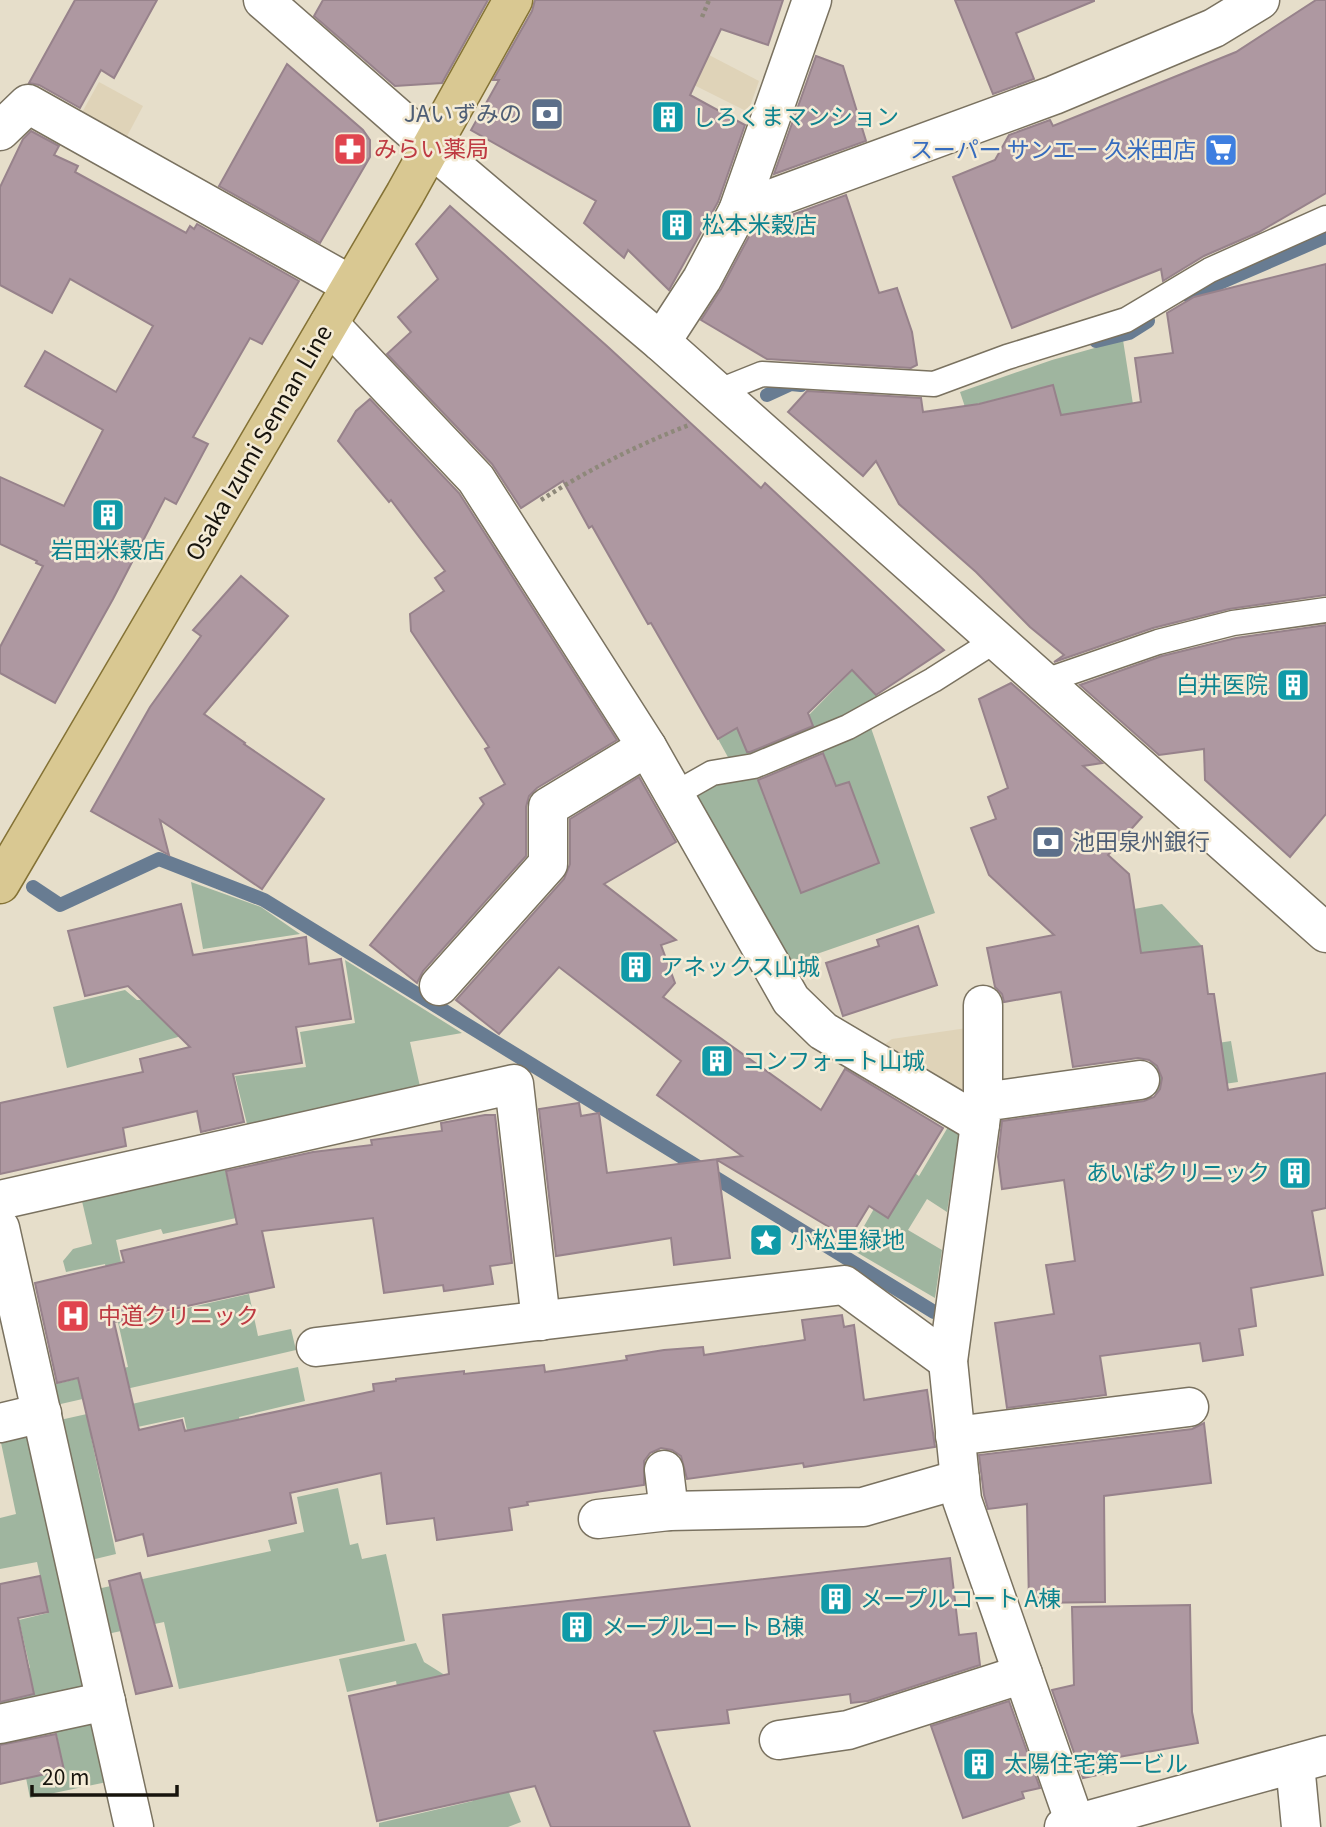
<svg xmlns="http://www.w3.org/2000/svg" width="1326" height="1827" font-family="Georgia,'Noto Sans JP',serif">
<rect width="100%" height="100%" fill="#e6deca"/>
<g fill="#dfd3b8">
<path d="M709,55L759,81L748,112L694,85Z"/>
<path d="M99,82L143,106L125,140L80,116Z"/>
<path d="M967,1028L964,1098L880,1048L892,1039Z"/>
</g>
<g fill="#9fb59f">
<path d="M1123,340L1135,417L1094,423L1092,410L1061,415L1053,385L965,407L960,392L1052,360Z"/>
<path d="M852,671L877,696L843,719L750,758L729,759L718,739L779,704L806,718Z"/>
<path d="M871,728L935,913L785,965L689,795L715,779L755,773L767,805L790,797L782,844L801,893L879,863L849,782L836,786L821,748Z"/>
<path d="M191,882L261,907L300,934L203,949Z"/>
<path d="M1162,904L1202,946L1141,954L1134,909Z"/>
<path d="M345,960L462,1033L410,1042L421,1091L249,1132L235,1076L306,1067L300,1032L355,1023Z"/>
<path d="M125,990L137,1000H156L221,1025L67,1068L53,1007Z"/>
<path d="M1231,1041L1238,1082L1148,1095L1143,1063L1199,1054L1198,1046Z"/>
<path d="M948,1127L959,1134L947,1212L927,1199L908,1230L942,1250L935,1298L851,1249L900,1163L919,1176Z"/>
<path d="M224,1165L236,1218L163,1234L161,1229L116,1240L134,1320L249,1294L258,1336L291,1329L296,1350L52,1406L47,1386L128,1367L105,1264L66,1272L63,1261L73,1249L92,1244L81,1197Z"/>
<path d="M298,1367L305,1401L239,1417L255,1491L203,1503L184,1417L91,1437L116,1554L91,1560L60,1420Z"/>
<path d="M34,1427L91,1687L0,1708V1675L30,1668L19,1620L48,1613L37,1562L0,1569V1518L16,1514L0,1438Z"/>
<path d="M338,1488L350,1545L358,1543L362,1559L386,1554L405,1641L179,1689L164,1622L107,1634L97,1589L271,1551L268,1540L304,1532L297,1497Z"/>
<path d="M416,1643L424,1662L459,1684L472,1701L521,1822L508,1827H379V1823L473,1801L455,1720L398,1692L396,1681L347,1692L339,1659Z"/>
<path d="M94,1718L107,1782L30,1798L26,1778L64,1770L55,1726Z"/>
</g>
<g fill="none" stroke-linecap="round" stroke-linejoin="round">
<g stroke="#687c92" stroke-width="14">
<path d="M1189,296L1326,237"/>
<path d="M1096,341L1129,333L1148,321"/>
<path d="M767,395L791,384L801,385"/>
<path d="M33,887L60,905L159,859L264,900L934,1312"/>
</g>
</g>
<g fill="#ae98a1" stroke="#97828b" stroke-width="2">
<path d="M75,0H157L114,78L101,70L80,108L39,85L29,83Z"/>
<path d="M323,0H488L442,83L395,86L314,16Z"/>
<path d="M535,0H783L768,45L721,29L690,95L745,125L718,202L669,290L628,250L624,258L584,223L596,201L471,130L499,80H493L532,11Z"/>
<path d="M955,0H1094V1L1016,33L1034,79L993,94Z"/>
<path d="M1316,0H1326V193L1259,232L1204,256L1163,281L1161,269L1012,328L953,177L995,160L1009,135L1050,120L1053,126L1236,52Z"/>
<path d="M816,56L843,66L866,141L774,174Z"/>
<path d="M287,64L363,130L370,140V157L320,243L219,186Z"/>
<path d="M31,131L59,146L54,155L78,166L75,172L186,233L190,226L194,229L197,224L299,281L262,344L250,338L193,437L208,444L176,504L165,498L113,599L55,703L0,673V647L43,566L36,563L37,561L0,544V477L64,506L103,430L25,386L45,351L116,392L153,326L70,279L52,313L0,285V187L23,139Z"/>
<path d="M846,195L879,293L897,288L912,332L917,365L911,368L767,359L701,320L721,289L753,229Z"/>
<path d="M450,206L608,347L761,488L765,483L944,650L876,695L852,670L808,713L813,726L750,752H747L737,728L718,739L651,623L648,624L592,526L589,528L563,481L521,508L492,464L387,354L411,332L398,317L438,279L416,244Z"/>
<path d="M1326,264V595L1229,609L1153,628L1054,662L1064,655L1030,627L976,572L899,504L876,461L863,476L788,412L807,391L921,398L923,412L979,404L1053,385L1061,415L1141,402L1135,358L1173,353L1167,313L1194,297Z"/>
<path d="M370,399L459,493L617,740L537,788L529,796L526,807V856L423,971L417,983L370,945L484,804L480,798L505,784L485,749L489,747L411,631L410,614L444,591L435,578L445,571L391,500L389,502L338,441L356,411Z"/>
<path d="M241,576L288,616L204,714L245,743L244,744L324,799L262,889L160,820L169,855L91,811L150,707L201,636L193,630Z"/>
<path d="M1326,625V814L1290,857L1205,780L1204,749L1159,755L1080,685L1162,656L1236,638Z"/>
<path d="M1011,683L1102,763L1083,766L1142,817L1108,855L1129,874L1141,953L1202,946L1208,994H1214L1228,1090L1326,1073V1208L1312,1211L1323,1275L1251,1288L1256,1326L1239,1329L1243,1355L1203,1361L1200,1343L1100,1356L1106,1395L1007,1408L995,1323L1054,1314L1046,1265L1075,1261L1064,1180L1002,1189L998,1157L1002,1121L1144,1101L1154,1097L1160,1089L1162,1078L1157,1066L1149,1060L1138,1058L1073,1067L1061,992L1004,1002L1002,994L995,987L987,948L1054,935L989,875L971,828L996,819L988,797L1008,788L979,699Z"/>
<path d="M823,753L836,786L849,782L879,863L801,893L758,780Z"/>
<path d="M639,777L676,842L604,884L676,940L661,945L675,983L663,997L821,1110L845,1069L943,1128L888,1218L869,1206L849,1239L717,1160L730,1258L674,1265L671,1238L556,1256L539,1109L579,1103L581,1116L599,1113L607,1173L742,1156L657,1095L681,1061L559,967L499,1034L456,1000L564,879L570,864V819Z"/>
<path d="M181,904L193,955L306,937L309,964L341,959L351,1019L296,1027L302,1063L233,1074L244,1122L201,1132L197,1111L123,1128L126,1146L0,1174V1103L143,1072L140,1059L190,1047L128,986L85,996L68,931Z"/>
<path d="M918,926L937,985L843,1016L826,963L879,946L877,940Z"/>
<path d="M485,1115H495L512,1263L490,1266L493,1284L444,1291L443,1285L384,1293L373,1218L262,1231L274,1287L114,1322L139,1430L182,1420L185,1431L374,1391L373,1384L396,1381V1379L464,1371V1374L544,1365L545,1372L627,1360L626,1356L664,1350L703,1347L704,1355L805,1340L802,1320L842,1315L844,1327L854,1325L864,1400L927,1390L935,1447L804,1467L803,1463L687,1479L681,1456L672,1450L661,1448L650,1453L644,1461V1485L527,1502L528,1505L509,1508L512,1530L437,1540L434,1518L387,1524L381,1473L290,1493L296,1523L148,1556L143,1534L116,1541L78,1378L57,1383L35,1283L124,1262L121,1251L237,1224L226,1171L313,1152L372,1145L371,1140L442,1131L441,1123Z"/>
<path d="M1204,1423L1211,1483L1104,1496L1105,1602L1029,1603L1027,1504L988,1509L984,1495L979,1455L1192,1429Z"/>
<path d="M950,1558L959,1635L976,1633L980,1665L868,1701L851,1703L850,1694L727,1710L729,1723L654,1731L690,1827H551L535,1786L377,1821L349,1696L449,1674L443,1615Z"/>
<path d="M140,1573L172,1686L136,1694L109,1581Z"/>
<path d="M40,1576L48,1612L18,1618L34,1694L0,1702V1584Z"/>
<path d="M1190,1605L1192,1712L1198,1743L1113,1758L1116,1771L1083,1778L1052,1690L1074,1685L1072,1607Z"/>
<path d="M1009,1701L1040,1788L1022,1792L1024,1798L963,1818L931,1726Z"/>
<path d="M56,1734L64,1770L0,1784V1745Z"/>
</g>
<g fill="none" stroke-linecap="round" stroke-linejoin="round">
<defs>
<g id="service">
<path d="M717,392L762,374L934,384L1007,357L1126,320L1210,270L1326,218"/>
<path d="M1042,682L1158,642L1233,623L1326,610"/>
<path d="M675,794L712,773L754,766L848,727L933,680L996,640"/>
</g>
<g id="minor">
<path d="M263,0L447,161L661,342L1326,933"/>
<path d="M0,131L28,104L351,285"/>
<path d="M738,211L1054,95L1214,28L1260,0"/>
<path d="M329,324L476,479L647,747L791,1000L823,1031L980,1124"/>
<path d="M661,342L702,279L738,211L812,0"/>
<path d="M439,986L548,864V807L647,747"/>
<path d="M983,1005V1102"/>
<path d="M0,1200L514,1084L541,1321"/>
<path d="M0,1228L134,1827"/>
<path d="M316,1347L844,1285L948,1361"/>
<path d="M0,1423L42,1413"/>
<path d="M955,1436L1189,1407"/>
<path d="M664,1470L669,1511"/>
<path d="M598,1519L669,1511L863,1507L960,1479"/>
<path d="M0,1724L106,1701"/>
<path d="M779,1740L848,1730L1023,1674"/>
<path d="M1295,1764L1301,1827"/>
<path d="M1075,1823L962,1500L948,1361L983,1102L1140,1080"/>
</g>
<path id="tertiary" d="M1064,1827L1326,1755"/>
<path id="primary" d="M0,884L405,194L513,0"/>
</defs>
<use href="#service" stroke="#7a7260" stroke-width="27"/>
<use href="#minor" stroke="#7a7260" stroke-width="41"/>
<use href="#tertiary" stroke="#7a7260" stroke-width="41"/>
<use href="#primary" stroke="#847235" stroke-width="41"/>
<g stroke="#8e887a" stroke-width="4.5" stroke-dasharray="3.5 3.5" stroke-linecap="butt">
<path d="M702,17L709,0"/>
<path d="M541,500C588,470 637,445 689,425"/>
</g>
<use href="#service" stroke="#fff" stroke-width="24"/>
<use href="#minor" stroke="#fff" stroke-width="38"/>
<use href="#tertiary" stroke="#fff" stroke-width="38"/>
<use href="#primary" stroke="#d9c892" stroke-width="38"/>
</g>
<defs>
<symbol id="bank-square" viewBox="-11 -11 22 22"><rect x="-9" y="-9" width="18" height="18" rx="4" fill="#5c6f8a" stroke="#f4ebd6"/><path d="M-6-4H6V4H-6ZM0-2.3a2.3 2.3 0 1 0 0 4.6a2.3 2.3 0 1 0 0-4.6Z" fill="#fff"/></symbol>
<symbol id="building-square" viewBox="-11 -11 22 22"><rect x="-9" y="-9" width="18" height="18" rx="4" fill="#0f9aa8" stroke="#f4ebd6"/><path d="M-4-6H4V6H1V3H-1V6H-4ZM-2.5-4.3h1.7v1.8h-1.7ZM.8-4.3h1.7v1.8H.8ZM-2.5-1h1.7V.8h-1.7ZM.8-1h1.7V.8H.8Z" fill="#fff"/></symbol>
<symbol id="pharmacy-square" viewBox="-11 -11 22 22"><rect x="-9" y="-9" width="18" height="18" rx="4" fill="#e0444e" stroke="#f4ebd6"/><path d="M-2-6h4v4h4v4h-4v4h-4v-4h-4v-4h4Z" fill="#fff"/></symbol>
<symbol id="supermarket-square" viewBox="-11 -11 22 22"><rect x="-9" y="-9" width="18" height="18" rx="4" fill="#3f7fe0" stroke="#f4ebd6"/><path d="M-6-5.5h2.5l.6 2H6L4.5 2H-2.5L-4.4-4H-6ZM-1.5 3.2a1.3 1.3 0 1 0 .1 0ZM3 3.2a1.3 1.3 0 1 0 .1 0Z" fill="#fff"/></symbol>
<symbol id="sight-square" viewBox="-11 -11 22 22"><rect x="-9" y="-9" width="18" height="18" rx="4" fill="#0f9aa8" stroke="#f4ebd6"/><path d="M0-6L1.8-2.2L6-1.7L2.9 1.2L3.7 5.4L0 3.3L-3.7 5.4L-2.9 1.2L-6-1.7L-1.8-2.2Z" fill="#fff"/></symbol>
<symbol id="hospital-square" viewBox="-11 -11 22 22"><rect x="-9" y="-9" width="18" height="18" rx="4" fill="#e0444e" stroke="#f4ebd6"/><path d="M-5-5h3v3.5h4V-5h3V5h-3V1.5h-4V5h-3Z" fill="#fff"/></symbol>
</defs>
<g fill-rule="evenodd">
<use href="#bank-square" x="528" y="95" width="38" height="38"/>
<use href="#building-square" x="649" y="98" width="38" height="38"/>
<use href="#pharmacy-square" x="331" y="130" width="38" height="38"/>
<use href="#supermarket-square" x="1202" y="131" width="38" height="38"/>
<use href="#building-square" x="658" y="206" width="38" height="38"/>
<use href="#building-square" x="89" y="496" width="38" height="38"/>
<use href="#building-square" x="1274" y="666" width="38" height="38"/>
<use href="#bank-square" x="1029" y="823" width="38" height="38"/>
<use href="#building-square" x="617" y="948" width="38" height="38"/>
<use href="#building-square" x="698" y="1042" width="38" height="38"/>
<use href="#building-square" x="1276" y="1154" width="38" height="38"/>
<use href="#sight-square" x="747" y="1221" width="38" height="38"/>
<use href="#hospital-square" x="54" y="1297" width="38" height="38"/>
<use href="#building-square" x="817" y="1580" width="38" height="38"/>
<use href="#building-square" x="558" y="1608" width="38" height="38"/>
<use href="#building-square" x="960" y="1745" width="38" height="38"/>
</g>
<g text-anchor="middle" stroke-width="5" stroke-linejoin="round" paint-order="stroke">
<g font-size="23" fill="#4e5e75" stroke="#f4ebd6" text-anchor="end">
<text x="522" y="122">JAいずみの</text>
<text x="1072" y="850" text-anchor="start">池田泉州銀行</text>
</g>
<g font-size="23" fill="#0d838f" stroke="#f4ebd6" text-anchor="start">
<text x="692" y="125">しろくまマンション</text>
<text x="702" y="233">松本米穀店</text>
<text x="108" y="558" text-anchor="middle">岩田米穀店</text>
<text x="1268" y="693" text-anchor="end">白井医院</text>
<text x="660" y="975">アネックス山城</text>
<text x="742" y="1069">コンフォート山城</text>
<text x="1270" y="1181" text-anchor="end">あいばクリニック</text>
<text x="790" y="1248">小松里緑地</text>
<text x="860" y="1607">メープルコート A棟</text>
<text x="602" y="1635">メープルコート B棟</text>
<text x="1004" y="1772">太陽住宅第一ビル</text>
</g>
<g font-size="23" fill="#be3a42" stroke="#f4ebd6" text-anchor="start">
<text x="374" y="157">みらい薬局</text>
<text x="98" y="1324">中道クリニック</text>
</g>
<g font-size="23" fill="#366cbe" stroke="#f4ebd6" text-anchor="end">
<text x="1196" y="158">スーパー サンエー 久米田店</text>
</g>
<g font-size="23" fill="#17140d" stroke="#f4ebd6">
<text transform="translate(259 443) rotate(-60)" y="8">Osaka Izumi Sennan Line</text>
</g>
</g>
<path d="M32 1785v10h145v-10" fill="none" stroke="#17140d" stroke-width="3.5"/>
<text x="42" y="1785" font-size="21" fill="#17140d" stroke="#f4ebd6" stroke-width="5" paint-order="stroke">20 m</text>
</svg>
